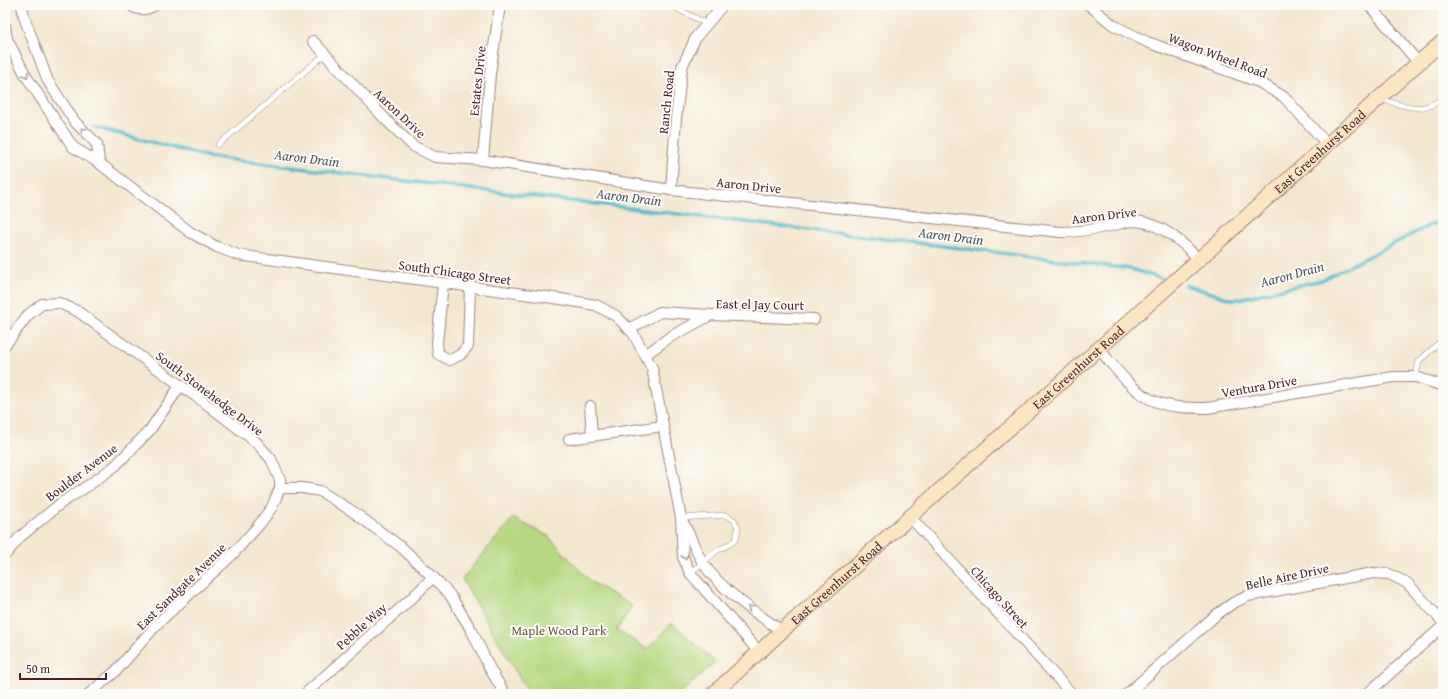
<svg xmlns="http://www.w3.org/2000/svg" width="1448" height="699" font-family="'Gentium Book Plus',serif">
<rect width="100%" height="100%" fill="#fdfcf7"/>
<filter id="ink" filterUnits="userSpaceOnUse"><feTurbulence type="fractalNoise" baseFrequency=".025" numOctaves="2"/><feDisplacementMap in="SourceGraphic" scale="8" xChannelSelector="R" yChannelSelector="G"/><feConvolveMatrix kernelMatrix="1 2 1 2 8 2 1 2 1" color-interpolation-filters="sRGB"/></filter>
<filter id="wash" filterUnits="userSpaceOnUse"><feTurbulence type="fractalNoise" baseFrequency=".012" numOctaves="4" result="noise"/><feDisplacementMap in="SourceGraphic" scale="16" xChannelSelector="R" yChannelSelector="G"/><feGaussianBlur stdDeviation="0.9" result="paint"/><feColorMatrix in="noise" values="0 0 0 0 0 0 0 0 0 0 0 0 0 0 0 0 0 1.4 0 .05"/><feComposite in="paint" operator="in"/></filter>
<g filter="url(#wash)">
<rect width="100%" height="100%" fill="#f4e7d0"/>
<path fill="#b5d880" stroke="#807c56" d="M513,518L548,536L590,581L632,606L617,630L647,649L672,623L715,662L680,694H530L526,689L462,579Z"/>
<g fill="none" stroke-linecap="round" stroke-linejoin="round">
<g stroke="#53bfcc" stroke-width="3.5">
<path d="M5,77L8,79"/>
<path d="M94,127L209,157L1131,269L1163,279"/>
<path d="M1185,285L1234,300L1322,280L1430,225L1443,223"/>
</g>
</g>
</g>
<g filter="url(#ink)">
<g fill="none" stroke-linecap="round" stroke-linejoin="round">
<defs>
<g id="lane">
<path d="M670,5L707,24"/>
<path d="M1381,99C1401,105 1428,116 1443,96"/>
<path d="M218,145L324,55"/>
<path d="M1416,377L1419,361L1443,339"/>
<path d="M681,518L726,515L734,520L738,528L736,539L730,544L718,550L690,573"/>
</g>
<g id="street">
<path d="M22,5L24,17L48,81L75,122L97,144L99,163"/>
<path d="M130,5C139,11 146,11 155,5"/>
<path d="M1089,5L1113,25L1147,42L1259,82L1284,97L1327,144"/>
<path d="M1369,5L1418,62"/>
<path d="M5,26L7,39L26,76L73,147L99,163L190,232L217,247L238,255L561,299L596,305L616,316L633,333L652,368L681,518L683,557L690,573L759,652"/>
<path d="M313,41L386,120L413,146L435,157L483,160L671,190L1061,232C1078,232 1092,230 1110,226C1117,225 1126,221 1134,221C1160,222 1182,241 1199,260"/>
<path d="M483,160L490,74L500,5"/>
<path d="M671,190L676,118L682,67L696,37L723,5"/>
<path d="M443,283L437,343L438,354L450,360L460,355L468,346L470,287"/>
<path d="M629,329L660,312L711,315"/>
<path d="M5,345L28,315L42,304L59,303L77,311L212,408L256,442L271,459L280,480V488H302L320,491L352,511L401,547L433,577L450,595L472,631L490,669L505,694"/>
<path d="M1099,349C1114,366 1129,388 1150,399C1167,408 1188,408 1207,408L1394,377H1416L1443,386"/>
<path d="M645,355L670,337L711,315L814,319"/>
<path d="M590,406L592,436"/>
<path d="M569,439L663,426"/>
<path d="M910,517L1072,694"/>
<path d="M683,522C690,535 695,550 703,563C720,589 757,614 782,631"/>
<path d="M5,555L20,537L61,503L89,485L115,466L150,430L180,386"/>
<path d="M89,694L116,671L159,622L231,556L259,525L272,507L280,488"/>
<path d="M305,694L413,597L433,577"/>
<path d="M1127,694L1216,615L1233,603L1248,596L1373,573L1389,574L1407,583L1443,622"/>
<path d="M1367,694L1443,626"/>
</g>
<g id="secondary">
<path id="s1" d="M713,694L782,631L1178,278L1443,41"/>
</g>
</defs>
<use href="#lane" stroke="#9f837e" stroke-width="6"/>
<use href="#street" stroke="#9f837e" stroke-width="12"/>
<use href="#secondary" stroke="#9f837e" stroke-width="16"/>
<use href="#lane" stroke="#fff" stroke-width="5"/>
<use href="#street" stroke="#fff" stroke-width="10"/>
<use href="#secondary" stroke="#fbe6c3" stroke-width="14"/>
</g>
<defs><path id="oneway-chevron" d="M-2-3.5L2.5 0L-2 3.5" fill="none" stroke-width="1.6" stroke-linecap="round" stroke-linejoin="round"/></defs>
<g stroke="#ae9aa0">
<use href="#oneway-chevron" transform="translate(26 75) rotate(60)"/>
<use href="#oneway-chevron" transform="translate(83 130) rotate(-135)"/>
<use href="#oneway-chevron" transform="translate(685 557) rotate(76)"/>
<use href="#oneway-chevron" transform="translate(750 608) rotate(-143)"/>
</g>
</g>
<g text-anchor="middle" stroke-width="4" stroke-linejoin="round" paint-order="stroke">
<g font-size="13" fill="#4a1f2b" stroke="#fdfcf7">
<text transform="translate(1218 55) rotate(21)" y="5">Wagon Wheel Road</text>
<text transform="translate(477 81) rotate(-84)" y="5">Estates Drive</text>
<text transform="translate(666 102) rotate(-84)" y="5">Ranch Road</text>
<text transform="translate(400 113) rotate(43)" y="5">Aaron Drive</text>
<text dy="5" stroke="none"><textPath href="#s1" startOffset="814">East Greenhurst Road</textPath></text>
<text transform="translate(749 185) rotate(6)" y="5">Aaron Drive</text>
<text transform="translate(1104 215) rotate(-7)" y="5">Aaron Drive</text>
<text transform="translate(455 272) rotate(8)" y="5">South Chicago Street</text>
<text transform="translate(760 304) rotate(1)" y="5">East el Jay Court</text>
<text dy="5" stroke="none"><textPath href="#s1" startOffset="490">East Greenhurst Road</textPath></text>
<text transform="translate(1259 386) rotate(-10)" y="5">Ventura Drive</text>
<text transform="translate(210 393) rotate(37)" y="5">South Stonehedge Drive</text>
<text transform="translate(81 472) rotate(-37)" y="5">Boulder Avenue</text>
<text transform="translate(1287 576) rotate(-12)" y="5">Belle Aire Drive</text>
<text dy="5" stroke="none"><textPath href="#s1" startOffset="166">East Greenhurst Road</textPath></text>
<text transform="translate(181 586) rotate(-44)" y="5">East Sandgate Avenue</text>
<text transform="translate(1000 597) rotate(48)" y="5">Chicago Street</text>
<text transform="translate(361 626) rotate(-42)" y="5">Pebble Way</text>
</g>
<g font-size="13" fill="#6a5644" stroke="#fdfcf7">
<text x="559" y="635">Maple Wood Park</text>
</g>
<g font-size="14" font-style="italic" fill="#4d5763" stroke="#fdfcf7">
<text transform="translate(307 158) rotate(7)" y="5">Aaron Drain</text>
<text transform="translate(629 197) rotate(7)" y="5">Aaron Drain</text>
<text transform="translate(951 236) rotate(7)" y="5">Aaron Drain</text>
<text transform="translate(1292 274) rotate(-15)" y="5">Aaron Drain</text>
</g>
</g>
<rect width="1448" height="699" fill="none" stroke="#fdfcf7" stroke-width="20"/>
<path d="M20 673v6h86v-6" fill="none" stroke="#4a1f2b" stroke-width="2"/>
<text x="26" y="673" font-size="12" fill="#4a1f2b" stroke="#fdfcf7" stroke-width="3" paint-order="stroke">50 m</text>
</svg>
